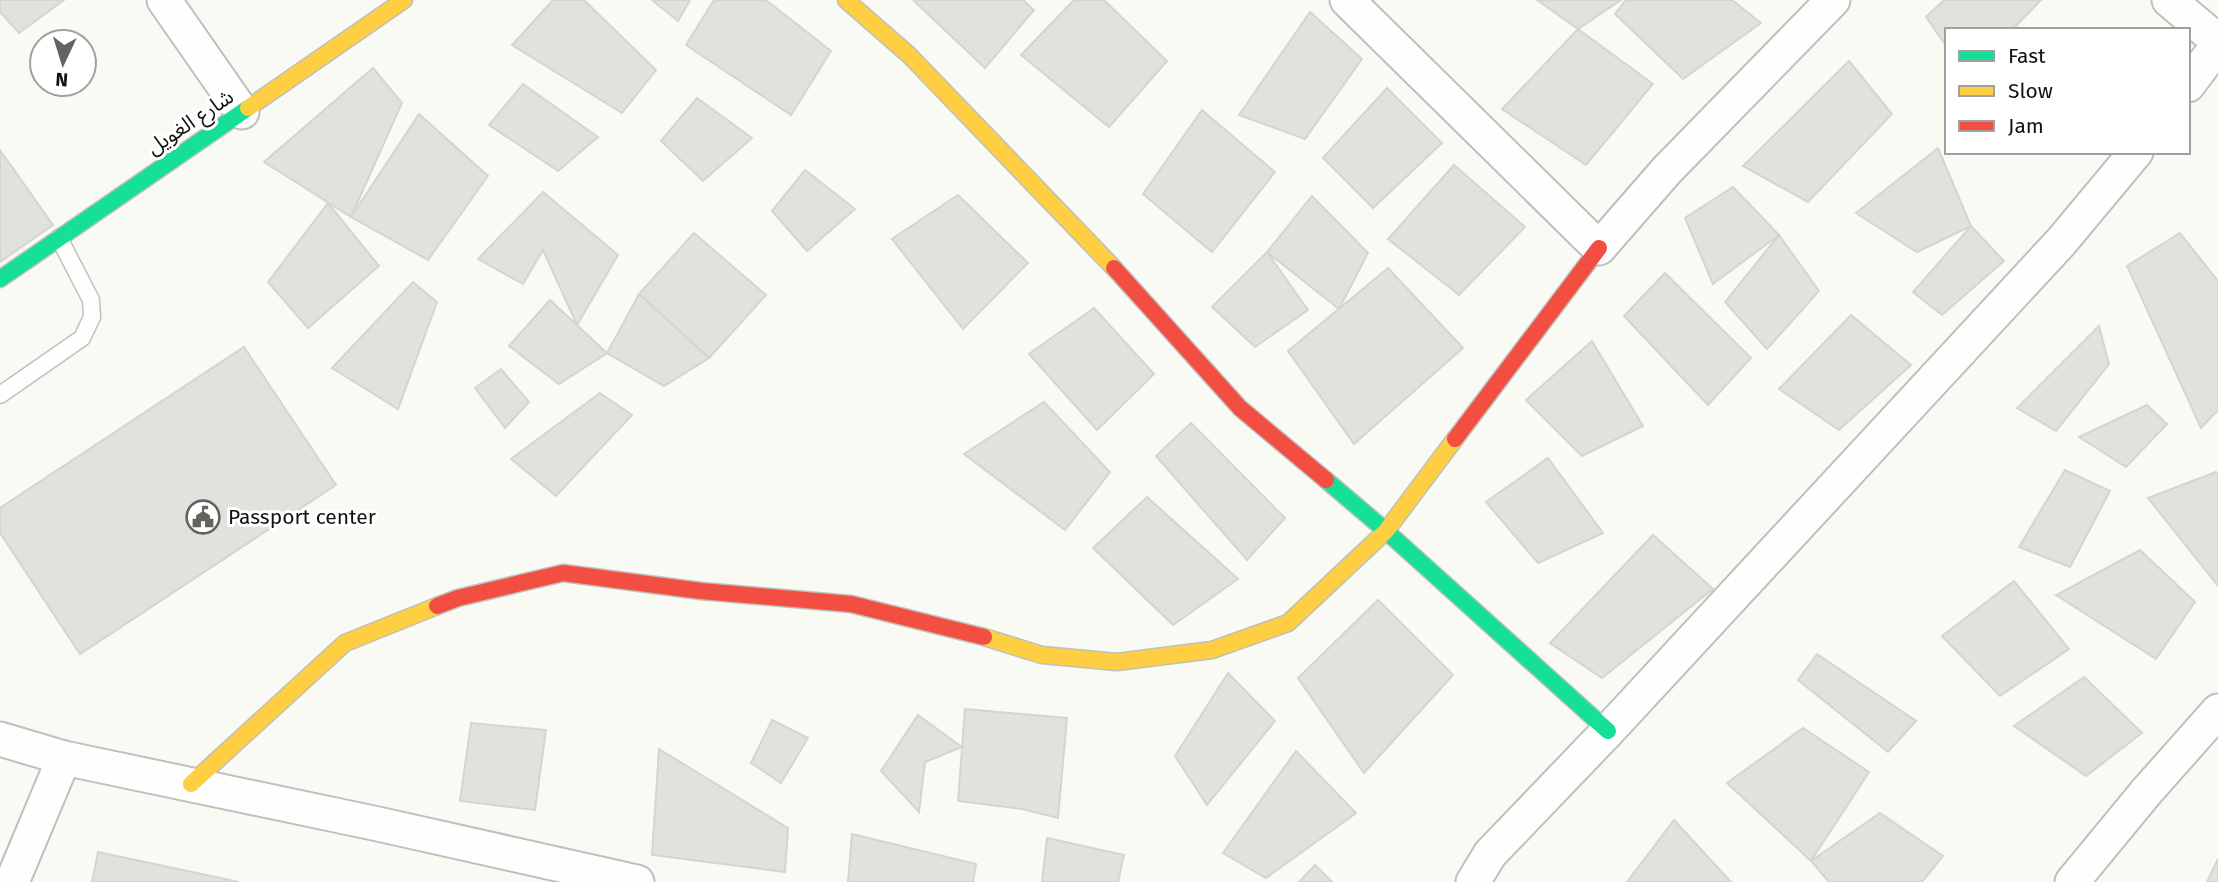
<svg xmlns="http://www.w3.org/2000/svg" width="2218" height="882" font-family="'Fira Sans','Noto Sans Arabic',sans-serif">
<rect width="100%" height="100%" fill="#fafaf5"/>
<g fill="#e1e1de" stroke="#d4d4d0" stroke-width="2">
<path d="M0,0H64L19,33L0,12Z"/>
<path d="M553,0H584L656,70L622,113L512,45Z"/>
<path d="M652,0H690L678,21Z"/>
<path d="M714,0H766L831,51L791,115L686,45Z"/>
<path d="M913,0H1023L1034,10L985,68Z"/>
<path d="M1074,0H1104L1167,61L1109,127L1021,55Z"/>
<path d="M1537,0H1621L1578,29Z"/>
<path d="M1626,0H1732L1761,23L1683,79L1615,14Z"/>
<path d="M1944,0H2041L2012,30H1947V47L1926,17Z"/>
<path d="M1310,12L1362,59L1305,139L1239,115Z"/>
<path d="M1578,29L1653,84L1586,165L1502,109Z"/>
<path d="M1849,61L1892,114L1808,202L1743,166Z"/>
<path d="M373,68L402,103L351,217L264,162Z"/>
<path d="M523,84L598,137L558,171L489,125Z"/>
<path d="M1387,88L1442,143L1373,208L1323,158Z"/>
<path d="M697,98L752,138L703,181L661,141Z"/>
<path d="M1202,110L1275,172L1212,252L1143,194Z"/>
<path d="M419,114L488,176L428,260L351,217Z"/>
<path d="M1938,148L1971,226L1917,252L1856,213Z"/>
<path d="M0,150L53,225L0,262Z"/>
<path d="M1454,165L1525,227L1459,295L1388,239Z"/>
<path d="M805,170L855,209L807,251L772,211Z"/>
<path d="M1733,187L1779,235L1713,284L1685,218Z"/>
<path d="M543,192L618,255L577,325L543,250L523,284L478,259Z"/>
<path d="M958,195L1028,263L963,329L892,239Z"/>
<path d="M1312,196L1368,253L1339,309L1267,252Z"/>
<path d="M328,203L379,266L308,328L268,282Z"/>
<path d="M1971,226L2004,261L1942,315L1913,292Z"/>
<path d="M694,233L766,295L709,358L639,294Z"/>
<path d="M2180,233L2218,281V410L2201,428L2127,266Z"/>
<path d="M1779,235L1819,291L1767,349L1725,302Z"/>
<path d="M1267,252L1308,310L1255,347L1212,307Z"/>
<path d="M1388,268L1463,348L1354,444L1288,351Z"/>
<path d="M1665,273L1751,358L1708,405L1624,316Z"/>
<path d="M413,282L437,302L398,409L332,368Z"/>
<path d="M639,294L709,358L664,386L607,353Z"/>
<path d="M550,300L607,353L559,384L509,346Z"/>
<path d="M1094,308L1154,374L1097,430L1029,354Z"/>
<path d="M1851,315L1911,365L1839,430L1779,389Z"/>
<path d="M2099,326L2109,364L2056,431L2017,408Z"/>
<path d="M1592,341L1643,426L1582,456L1526,400Z"/>
<path d="M244,347L336,485L80,654L0,533V508Z"/>
<path d="M501,369L529,402L505,428L475,388Z"/>
<path d="M600,393L632,415L556,496L511,459Z"/>
<path d="M1044,402L1110,472L1065,530L964,454Z"/>
<path d="M2147,405L2167,424L2126,467L2079,437Z"/>
<path d="M1191,423L1285,518L1247,560L1156,456Z"/>
<path d="M1548,458L1603,533L1538,563L1486,502Z"/>
<path d="M2065,470L2110,491L2070,567L2019,547Z"/>
<path d="M2216,472L2218,474V586L2148,498Z"/>
<path d="M1147,497L1238,579L1173,625L1093,548Z"/>
<path d="M1653,535L1713,589L1602,678L1550,643Z"/>
<path d="M2140,550L2195,602L2156,659L2056,595Z"/>
<path d="M2014,581L2069,649L2000,696L1942,636Z"/>
<path d="M1378,600L1453,675L1364,773L1298,678Z"/>
<path d="M1817,654L1916,721L1888,752L1798,680Z"/>
<path d="M1228,673L1275,721L1207,805L1175,756Z"/>
<path d="M2084,677L2142,733L2086,776L2014,726Z"/>
<path d="M965,709L1067,718L1058,818L1022,809L958,801Z"/>
<path d="M918,715L962,747L925,762L919,812L881,771Z"/>
<path d="M772,720L808,738L781,783L751,763Z"/>
<path d="M471,723L546,730L535,810L460,801Z"/>
<path d="M1803,728L1869,772L1811,861L1727,783Z"/>
<path d="M659,749L788,828L785,872L652,855Z"/>
<path d="M1296,751L1356,813L1266,878L1223,853Z"/>
<path d="M1880,813L1943,856L1922,882H1829L1811,861Z"/>
<path d="M1674,820L1731,882H1627Z"/>
<path d="M852,834L976,864L973,882H848Z"/>
<path d="M1047,838L1124,855L1118,882H1042Z"/>
<path d="M98,852L239,882H92Z"/>
<path d="M2218,859V882H2207Z"/>
<path d="M1315,865L1332,882H1299Z"/>
</g>
<g fill="none" stroke-linecap="round" stroke-linejoin="round">
<defs>
<path id="lane" d="M0,395L82,338L92,317L91,300L59,238"/>
<g id="street">
<path d="M164,0L242,112"/>
<path d="M1347,0L1599,248L1667,170L1833,0"/>
<path d="M2169,0L2218,41"/>
<path d="M2188,85L2218,45"/>
<path d="M0,739L64,758L378,824L637,882"/>
<path d="M12,882L64,758"/>
<path d="M1473,882L1490,854L1608,731L2061,242L2136,152"/>
<path d="M2072,882L2147,791L2218,711"/>
</g>
<g id="fast">
<path d="M0,279L248,108"/>
<path d="M1326,480L1386,531L1608,731"/>
</g>
<g id="slow">
<path d="M846,0L909,55L1114,268"/>
<path d="M248,108L404,0"/>
<path d="M984,637L1042,655L1117,662L1212,650L1288,623L1386,531L1455,439"/>
<path d="M191,784L345,643L437,606"/>
</g>
<g id="jam">
<path d="M1114,268L1240,408L1326,480"/>
<path d="M1455,439L1599,248"/>
<path d="M437,606L458,598L563,573L701,591L851,604L984,637"/>
</g>
</defs>
<use href="#lane" stroke="#bfbfbb" stroke-width="19"/>
<use href="#street" stroke="#bfbfbb" stroke-width="37"/>
<use href="#fast" stroke="#bfbfbb" stroke-width="19"/>
<use href="#slow" stroke="#bfbfbb" stroke-width="19"/>
<use href="#jam" stroke="#bfbfbb" stroke-width="19"/>
<use href="#lane" stroke="#fefefe" stroke-width="16"/>
<use href="#street" stroke="#fefefe" stroke-width="33"/>
<use href="#fast" stroke="#16e098" stroke-width="16"/>
<use href="#slow" stroke="#ffcf43" stroke-width="16"/>
<use href="#jam" stroke="#f24e42" stroke-width="16"/>
</g>
<defs>
<symbol id="civic-ring" viewBox="-11 -11 22 22"><circle r="9.5" fill="#fff" stroke="#636360" stroke-width="1.5"/><path d="M-.6-6.5H3V-4.5H.6V-3L4-1V1h2V6H-6V1h2V-1L-.6-3ZM-1.2 2.5V6h2.4V2.5Z" fill="#636360"/></symbol>
</defs>
<g fill-rule="evenodd">
<use href="#civic-ring" x="184" y="498" width="38" height="38"/>
</g>
<g text-anchor="middle" stroke-width="6" stroke-linejoin="round" paint-order="stroke">
<g font-size="21" fill="#12120f" stroke="#fff">
<text transform="translate(190 122) rotate(-34)" y="7">شارع الغويل</text>
</g>
<g font-size="21" fill="#12120f" stroke="#fff" text-anchor="start">
<text x="228" y="524">Passport center</text>
</g>
</g>
<rect x="1945" y="28" width="245" height="126" fill="#ffffff" stroke="#a0a09f" stroke-width="2"/>
<rect x="1959" y="51" width="35" height="10" fill="#16e098" stroke="#a0a09f" stroke-width="2"/>
<text x="2008" y="63" font-size="21" fill="#12120f">Fast</text>
<rect x="1959" y="86" width="35" height="10" fill="#ffcf43" stroke="#a0a09f" stroke-width="2"/>
<text x="2008" y="98" font-size="21" fill="#12120f">Slow</text>
<rect x="1959" y="121" width="35" height="10" fill="#f24e42" stroke="#a0a09f" stroke-width="2"/>
<text x="2008" y="133" font-size="21" fill="#12120f">Jam</text>
<g transform="translate(63 63) rotate(184)"><circle r="33" fill="#ffffff" stroke="#a0a09f" stroke-width="2"/>
<path d="M0-5L12 26L0 18L-12 26Z" fill="#636360"/>
<text y="-10" font-size="19" font-weight="bold" text-anchor="middle" fill="#12120f">N</text>
</g>
</svg>
